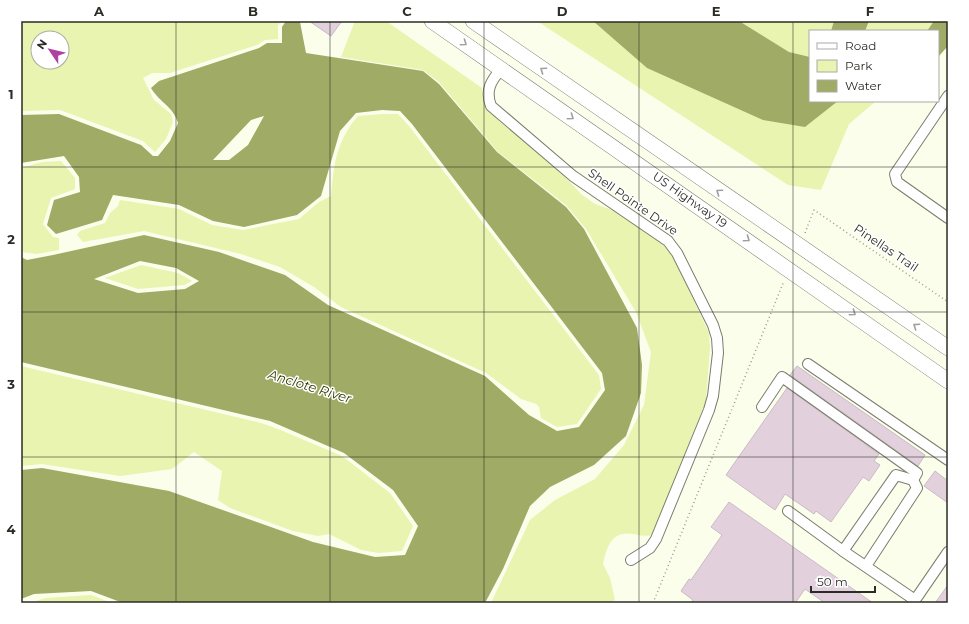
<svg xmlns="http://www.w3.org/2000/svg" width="969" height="624" font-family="Montserrat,sans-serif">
<rect width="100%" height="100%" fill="#fafeeb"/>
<g fill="#e8f4af" fill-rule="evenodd">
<path d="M21,21H281L278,26V39L265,40L257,45L170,73H152L143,78L154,100L171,114L173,122L166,139L155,152L143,141L60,110L21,111ZM38,38H62V62H38Z"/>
<path d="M355,21H386L482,88L484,103L499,121L566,178L581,194L595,204L615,211L662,244L669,251L680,271L709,333L710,347L706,401L652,535C644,537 640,535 633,534C611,530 607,547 603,564L610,578L615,600L610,603H491L530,520L555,500L595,479L624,445L644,405L651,352L636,312L586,229L566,205L498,152L439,82L423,70L341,57Z"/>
<path d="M537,21H593L647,68L805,127L838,101H876L849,124L821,190L788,185Z"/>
<path d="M739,21H834L831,31H810V57L789,52Z"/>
<path d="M869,21H934L927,31H865Z"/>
<path d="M383,114H398L409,126L599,375L601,389L577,424L557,427L541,418L539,407L536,404L521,399L486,373L341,307L314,287L280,267L241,254L144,231L83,242L77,235L80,231L105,223L110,213L118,206L120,200L179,209L212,225L243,230L299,219L319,202L331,196C334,164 336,142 358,116Z"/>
<path d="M61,161L75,178V189L51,198L43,224L53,237L59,238V250L36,254L21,252V168L42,162Z"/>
<path d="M141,265L178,273L192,281L184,285L138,289L105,278Z"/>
<path d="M21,366L261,423L278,429L342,456L390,493L413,526L402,551L379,553L361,550L329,534L318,536L293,531L230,508L218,500L222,471L194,452L172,469L120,476L42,464L21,466Z"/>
<path d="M91,595L112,603H29L46,598Z"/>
</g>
<g fill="#a0ab65" fill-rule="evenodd">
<path d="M286,21L300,22L306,53L423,71L439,84L497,152L566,207L584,229L637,328L642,365L641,393L626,436L594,465L550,487L530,506L503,569L485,603H123L91,591L34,594L21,599V470L42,468L169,491L313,542L375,557L405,555L418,526L393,490L344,453L270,421L21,362V257L27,260L53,255L144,235L219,252L285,275L328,305L485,376L529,415L557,431L579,427L605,390L602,373L412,124L400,111L382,110L356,113L340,131L321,196L297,215L244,227L213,221L179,205L113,195L102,220L56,234L47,225L54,200L80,192L79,177L64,156L21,163V115L59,114L141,145L153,156H158L170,141L178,123C173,106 160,103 151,88L159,81L259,48L267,43H282V27ZM264,116L248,145L229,160H213L251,120ZM140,261L176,268L199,281L185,289L138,293L94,279Z"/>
<path d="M593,21H739L789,52L810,57V101H838L805,127L763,120L647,68Z"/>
<path d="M834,21H869L865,31H831Z"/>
<path d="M934,21H948V46L938,57V31H927Z"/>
</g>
<g fill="#e2d1dd" stroke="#cbbac7">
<path d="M309,21H342L331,36Z"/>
<path d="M797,366L925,455L918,466L790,375Z"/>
<path d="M787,388L879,454L874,461L880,465L869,481L863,477L831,522L816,511L814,514L785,494L775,510L726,475Z"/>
<path d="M935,471L948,481V503L924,486Z"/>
<path d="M729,502L873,603H825L805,589L795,603H691L693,600L681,591L689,579L691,580L722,535L711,527Z"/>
<path d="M948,585V603H935Z"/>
</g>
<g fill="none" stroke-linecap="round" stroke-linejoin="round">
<defs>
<g id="minor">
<path d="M501,69C491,81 485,90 491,106L573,176L668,241L677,253L713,325L717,338L718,353L713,396L709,410L656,539L650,548L631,560"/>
<path d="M948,96L895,174L897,182L948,218"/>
<path d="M808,364L948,460"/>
<path d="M762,407L782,377L917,473L913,480"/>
<path d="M788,511L843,551"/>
<path d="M866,566L917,488L913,480L896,475L843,551L915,600"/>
<path d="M913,603L948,552"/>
</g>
<g id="highway">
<path d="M432,21L948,381"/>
<path d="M473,21L948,348"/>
</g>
</defs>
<use href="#minor" stroke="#7b7e6e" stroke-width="12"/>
<use href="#highway" stroke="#7b7e6e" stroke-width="16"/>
<g stroke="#989b8d" stroke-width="1.5" stroke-dasharray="1 3" stroke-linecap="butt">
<path d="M805,233L814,210L948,302"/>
<path d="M653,603L784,281"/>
</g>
<use href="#minor" stroke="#fff" stroke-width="10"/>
<use href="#highway" stroke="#fff" stroke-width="15"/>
</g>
<defs><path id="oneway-chevron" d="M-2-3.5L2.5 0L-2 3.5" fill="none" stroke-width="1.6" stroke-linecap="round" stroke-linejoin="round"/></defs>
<g stroke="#9fa09d">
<use href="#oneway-chevron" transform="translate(464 43) rotate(35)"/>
<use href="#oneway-chevron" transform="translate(543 70) rotate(-145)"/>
<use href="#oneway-chevron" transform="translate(571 117) rotate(35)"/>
<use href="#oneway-chevron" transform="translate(719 192) rotate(-145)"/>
<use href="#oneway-chevron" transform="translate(747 239) rotate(35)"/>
<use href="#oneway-chevron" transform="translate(853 313) rotate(35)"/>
<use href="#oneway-chevron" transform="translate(916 326) rotate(-146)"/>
</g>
<path fill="none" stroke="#2a2c25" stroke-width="1" stroke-opacity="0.55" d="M176,21V603M330,21V603M484,21V603M639,21V603M793,21V603M21,167H948M21,312H948M21,457H948"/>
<g text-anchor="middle" stroke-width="3" stroke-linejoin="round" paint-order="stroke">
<g font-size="12" fill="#2a2c25" stroke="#fff">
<text transform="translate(690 200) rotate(35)" y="4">US Highway 19</text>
<text transform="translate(633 202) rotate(35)" y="4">Shell Pointe Drive</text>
<text transform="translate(886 248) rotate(34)" y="4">Pinellas Trail</text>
</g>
<g font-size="13" font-style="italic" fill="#363c03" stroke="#fff">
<text transform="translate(310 386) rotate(17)" y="5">Anclote River</text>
</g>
</g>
<rect width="969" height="624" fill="none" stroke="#ffffff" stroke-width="44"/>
<rect x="809" y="30" width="130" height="72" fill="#ffffff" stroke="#aaaba8"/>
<rect x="817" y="43" width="20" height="6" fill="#ffffff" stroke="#aaaba8"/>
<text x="845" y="50" font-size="12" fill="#2a2c25">Road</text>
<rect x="817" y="60" width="20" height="12" fill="#e8f4af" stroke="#aaaba8"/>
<text x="845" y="70" font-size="12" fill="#2a2c25">Park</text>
<rect x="817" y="80" width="20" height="12" fill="#a0ab65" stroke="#aaaba8"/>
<text x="845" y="90" font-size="12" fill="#2a2c25">Water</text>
<g transform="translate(50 50) rotate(305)"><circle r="19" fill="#ffffff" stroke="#aaaba8"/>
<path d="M0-3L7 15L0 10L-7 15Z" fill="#b0429f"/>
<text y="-6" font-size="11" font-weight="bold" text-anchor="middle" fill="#2a2c25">N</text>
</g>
<path d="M811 586v6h64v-6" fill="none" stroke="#2a2c25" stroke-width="2"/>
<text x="817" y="586" font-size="12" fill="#2a2c25" stroke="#ffffff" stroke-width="3" paint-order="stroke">50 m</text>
<rect x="22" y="22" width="925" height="580" fill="none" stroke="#2a2c25" stroke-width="1.5"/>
<g font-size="13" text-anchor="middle" font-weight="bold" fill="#2a2c25">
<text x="99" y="16">A</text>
<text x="253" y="16">B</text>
<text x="407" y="16">C</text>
<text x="562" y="16">D</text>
<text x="716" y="16">E</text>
<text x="870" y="16">F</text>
<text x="11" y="99">1</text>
<text x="11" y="244">2</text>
<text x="11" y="389">3</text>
<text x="11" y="534">4</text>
</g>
</svg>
